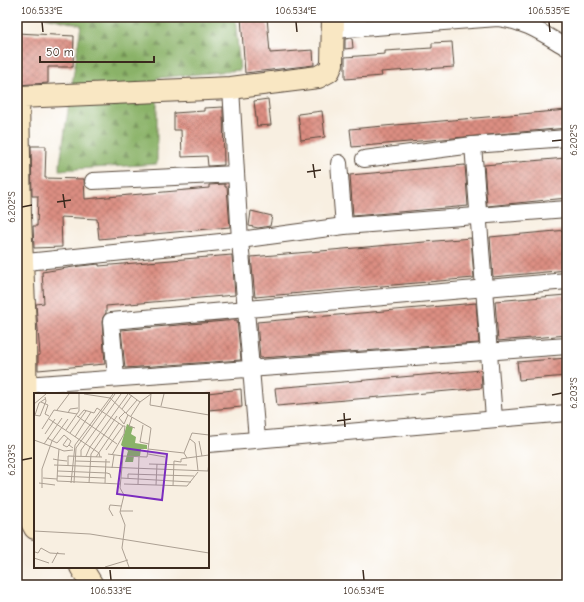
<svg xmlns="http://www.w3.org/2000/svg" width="584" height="602" font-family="'Comic Neue',sans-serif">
<defs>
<pattern id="forest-firs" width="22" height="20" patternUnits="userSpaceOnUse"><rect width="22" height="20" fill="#8ab268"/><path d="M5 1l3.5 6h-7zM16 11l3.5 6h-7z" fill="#729155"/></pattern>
<pattern id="building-cross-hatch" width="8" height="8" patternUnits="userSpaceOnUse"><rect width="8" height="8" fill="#dc8e82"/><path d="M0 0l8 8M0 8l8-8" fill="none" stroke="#b4746a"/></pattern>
</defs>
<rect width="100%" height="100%" fill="#fff"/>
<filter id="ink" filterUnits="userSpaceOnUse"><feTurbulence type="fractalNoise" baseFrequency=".025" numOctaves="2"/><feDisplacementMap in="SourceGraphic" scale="8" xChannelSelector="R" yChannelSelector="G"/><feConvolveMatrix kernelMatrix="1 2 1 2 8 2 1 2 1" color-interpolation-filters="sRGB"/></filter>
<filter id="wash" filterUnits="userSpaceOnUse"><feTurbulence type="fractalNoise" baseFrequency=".012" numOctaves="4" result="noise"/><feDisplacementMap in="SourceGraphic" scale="16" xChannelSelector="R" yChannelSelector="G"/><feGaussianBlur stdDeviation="0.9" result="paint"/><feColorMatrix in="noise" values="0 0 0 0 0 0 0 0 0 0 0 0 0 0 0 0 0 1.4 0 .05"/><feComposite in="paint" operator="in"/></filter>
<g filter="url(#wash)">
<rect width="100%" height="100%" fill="#f8efe1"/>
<path fill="url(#forest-firs)" stroke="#626e43" d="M45,17H235L240,70L157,78V164L59,170L81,25Z"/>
<g id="blocks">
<g fill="url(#building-cross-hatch)">
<path d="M241,17H267L270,53L313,50L314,65L245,73Z"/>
<path d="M17,33L74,36L73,67H48V83L17,85Z"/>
<path d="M352,38L353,48L345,49V39Z"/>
<path d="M452,42L454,67L381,72L382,76L345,79V57L385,54V51L432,48V43Z"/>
<path d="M268,99L271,125L257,126L254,101Z"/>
<path d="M223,107L224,165L208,166L207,156L182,157L181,130H174V113L204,111V108Z"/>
<path d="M567,110V128L352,147L350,129Z"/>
<path d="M322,111L325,137L301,140L298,114Z"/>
<path d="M31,146H46L45,178L84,179L85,199L209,188V185L225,184V187H227L230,227L99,239L97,219L61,217L62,247L34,248L33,226H37L38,196H32Z"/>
<path d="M566,158L567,198L487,206L484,165Z"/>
<path d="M465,165L468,206L353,216L350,175Z"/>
<path d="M251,211L272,216L270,226L258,228L249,226Z"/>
<path d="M567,230V270L493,277L490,237Z"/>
<path d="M471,238L474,278L255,297L251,257Z"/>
<path d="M232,255L235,295L106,306V313L103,317L102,322L105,364L38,370V355H40L36,304L44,303L42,272L80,266L99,264V266Z"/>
<path d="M566,295L567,335L498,341L495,301Z"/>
<path d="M476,303L479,343L260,358L257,322Z"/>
<path d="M237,320L241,360L125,368L121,330Z"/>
<path d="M567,358V376L519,380L517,362Z"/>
<path d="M481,370L482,388L277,406L275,388Z"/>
<path d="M241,389L242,407L208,410V393Z"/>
</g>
</g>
</g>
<g filter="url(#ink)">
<use href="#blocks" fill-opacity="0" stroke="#57483b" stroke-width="1"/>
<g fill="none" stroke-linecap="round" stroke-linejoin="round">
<defs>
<g id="street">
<path d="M334,30L498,18C526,21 542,33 566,47"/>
<path d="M231,88L240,240L257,439"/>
<path d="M473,145L494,418"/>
<path d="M364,159L473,145L567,138"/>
<path d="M339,163L344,226"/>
<path d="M93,181L236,174"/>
<path d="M17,263L240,240L344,226L567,209"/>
<path d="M116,378L111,321L567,281"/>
<path d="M25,385L567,346"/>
<path d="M208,444L567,413"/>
</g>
<g id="secondary">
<path d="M35,528L29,517L26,465L25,327L20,217L18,97L231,88L318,77L329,71L332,64L333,17"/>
<path d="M81,567L92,585"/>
</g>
</defs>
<use href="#street" stroke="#57483b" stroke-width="18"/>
<use href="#secondary" stroke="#57483b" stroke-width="24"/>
<use href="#street" stroke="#fff" stroke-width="16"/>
<use href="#secondary" stroke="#f9e7c3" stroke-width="22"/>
</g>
</g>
<path fill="none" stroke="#3b2a1e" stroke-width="1.5" d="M42,22L43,32M296,22L297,32M549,22L550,32M552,141L562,140M313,164L315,178M307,172L321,170M63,194L65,208M57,202L71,200M22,207L32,205M552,395L562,393M344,413L345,427M337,421L351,419M22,460L32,458M110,570L111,580M363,570L364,580"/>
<g transform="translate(34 393)">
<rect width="175" height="175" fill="#f8efe1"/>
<path d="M93,31L99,34L97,41L102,44L101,50L113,52V56H107L106,63H100L99,69H91L94,58L87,52Z" fill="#8ab268"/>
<path fill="none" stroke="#aca093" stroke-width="1" d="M50,1L76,5L94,22L117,35L113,64L89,63L86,95L90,102L86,119L91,132L88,155L95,174M95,1L106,9M117,1L116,12L175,22M7,9L14,12L11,21L15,23M0,11L12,1M127,13L130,1M88,16L98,2M23,17L35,1M91,19L85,25L90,31L94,22M34,20L36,16L44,15M92,20L103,7M0,22L6,23L12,8L11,4M1,22L5,10L11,6M43,23L83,51M97,23L106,9L117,1M44,24L50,17L60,20L63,15L89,33L72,57M98,24L95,33L101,35M15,26L65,60L66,64M109,32L106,49L115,51M8,36L20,17L43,21M32,37L45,18V1M36,40L52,18M11,41L21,26M41,44L57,19M13,45L23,50L30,42L37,48L35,52L39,55M34,45L29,52L33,54L35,52M156,46L161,50L164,78M0,47L30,58L39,57M165,48L168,63M10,51L28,25M114,56L150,60L153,65L175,62M150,60L158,40L175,42M74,61L89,63M114,61L131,64M78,62L90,41L91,33H89M47,63V57L87,1M52,63L56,54L94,1M62,64L85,30M19,66L24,67L25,56M33,68L24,67L23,88L86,91M41,68L76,69M115,71L153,72M20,72L174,78L175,69M34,73V63L68,64M78,75L80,62M24,78L73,80L76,81L77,85M23,83L71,85M9,85L23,86M87,85L157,89M94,85V81L160,83M5,90L21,92M37,90L41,52L79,1M40,90L42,55L81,1M55,90L57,61L83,23M71,90L72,66M90,91L153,93L164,79M104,91L105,64M122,92L123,71M139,93L140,68L147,69V66L153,65M8,95V76L18,48L34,26M86,118H99M79,123L75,116L76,112L87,113M0,138L56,141L175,160M1,159L4,160L7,155L16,160L31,161M0,165L15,170M18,170L24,159M71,174L94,167"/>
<path fill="#7b2cbf" fill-opacity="0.15" stroke="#7b2cbf" stroke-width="2" d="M89,55L133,61L128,107L83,101Z"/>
<rect width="175" height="175" fill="none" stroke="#3b2a1e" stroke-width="2"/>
</g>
<rect width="584" height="602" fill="none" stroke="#fff" stroke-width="44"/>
<path d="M40 56v6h114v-6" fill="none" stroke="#3b2a1e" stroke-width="2"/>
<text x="46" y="56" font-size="12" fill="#3b2a1e" stroke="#ffffff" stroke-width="3" paint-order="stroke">50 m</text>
<rect x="22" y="22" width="540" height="558" fill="none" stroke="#3b2a1e" stroke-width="1.5"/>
<g font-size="10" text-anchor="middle" fill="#3b2a1e">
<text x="42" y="14">106.533°E</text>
<text x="296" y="14">106.534°E</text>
<text x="549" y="14">106.535°E</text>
<text transform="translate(573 140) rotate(-90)" y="4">6.202°S</text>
<text transform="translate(11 207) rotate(-90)" y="4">6.202°S</text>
<text transform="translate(573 393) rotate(-90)" y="4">6.203°S</text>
<text transform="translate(11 460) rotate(-90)" y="4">6.203°S</text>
<text x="111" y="594">106.533°E</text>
<text x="364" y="594">106.534°E</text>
</g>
</svg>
